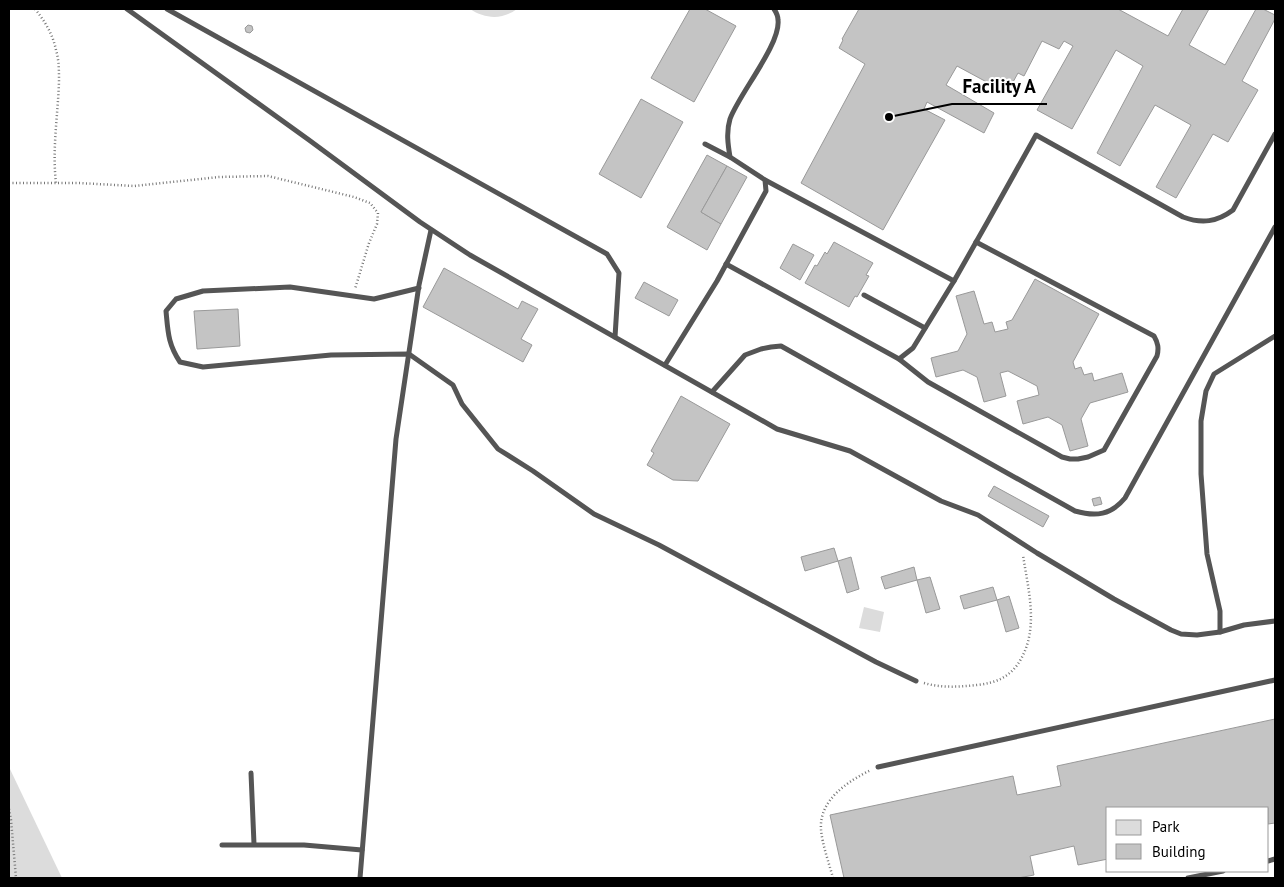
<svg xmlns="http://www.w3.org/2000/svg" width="1284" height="887" font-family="'PT Sans',sans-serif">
<rect width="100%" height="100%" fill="#fff"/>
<g fill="#dcdcdc">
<path d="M470,9H517C502,20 485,19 470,9Z"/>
<path d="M864,607L884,612L880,632L859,628Z"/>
<path d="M9,767L62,878H9Z"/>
</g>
<g fill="#c4c4c4" stroke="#999">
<path d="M690,9H705L736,26L694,102L651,78Z"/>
<path d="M859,9H1118L1168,36L1183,9H1209L1189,45L1225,65L1256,9H1263L1275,15V19L1242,81L1258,90L1228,142L1213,134L1176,198L1156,187L1191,125L1155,105L1120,166L1097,153L1143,66L1116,50L1072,129L1037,110L1073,46L1064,41L1059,49L1042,41L1024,76L1018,73L1007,93L957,66L946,85L994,113L984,133L927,102L924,109L945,120L883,230L801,183L865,64L839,48L843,40L842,39Z"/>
<path d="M248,25L252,26L253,30L250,33L246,32L245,28Z"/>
<path d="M641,99L683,122L641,198L599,174Z"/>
<path d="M707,155L727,166L701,212L721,224L707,250L667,227Z"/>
<path d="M727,166L747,177L721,224L701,212Z"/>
<path d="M834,242L873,263L866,275L869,276L857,297L855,296L849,307L805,283L815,265L817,266L825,252L827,254Z"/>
<path d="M793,244L814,255L800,280L780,268Z"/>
<path d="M444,268L518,309L522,301L538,309L521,339L532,345L523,362L423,307Z"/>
<path d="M1035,279L1099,314L1073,362L1075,369L1081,367L1084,375L1092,373L1094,381L1122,373L1128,392L1090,403L1081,419L1088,446L1070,451L1062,425L1048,417L1023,424L1017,401L1039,395L1037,386L1008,371L1000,373L1006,396L984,402L977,377L963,370L936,377L931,358L958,351L967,334L956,296L974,291L984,324L992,322L995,332L1008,329L1006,322L1012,320Z"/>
<path d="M644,282L678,300L669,316L635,298Z"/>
<path d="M238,309L240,346L197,349L194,311Z"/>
<path d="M681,396L730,424L698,481L673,480L647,465L654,453L651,451Z"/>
<path d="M994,486L1049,516L1043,527L988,496Z"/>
<path d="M1100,497L1102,504L1094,506L1092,499Z"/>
<path d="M834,548L838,561L805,571L801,557Z"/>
<path d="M851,557L859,589L847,593L838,561Z"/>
<path d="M914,567L917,580L885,589L881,577Z"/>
<path d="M930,577L940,609L926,613L917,580Z"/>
<path d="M993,587L997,600L964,609L960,596Z"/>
<path d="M1009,596L1019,628L1006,632L997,600Z"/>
<path d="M1275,719V823L1268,824V808H1108V859L1078,865L1074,846L1030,856L1034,875L1018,878H844L830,815L1013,776L1017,795L1061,786L1057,766Z"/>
</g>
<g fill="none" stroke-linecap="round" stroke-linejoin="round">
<g stroke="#777" stroke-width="2.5" stroke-dasharray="1 2.5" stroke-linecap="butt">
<path d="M35,9C45,21 53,35 56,50C59,60 59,71 59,81C58,115 52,149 56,183"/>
<path d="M9,183H79L134,186L219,177L268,176L354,197L370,203L378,213L377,224L369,243L355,289"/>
<path d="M924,683C941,688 959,687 977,685C996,683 1011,677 1021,659C1039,627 1028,589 1023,555"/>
<path d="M9,809L11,820L16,878"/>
<path d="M833,878C829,863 822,844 821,829C819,800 848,781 871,770"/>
</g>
<g stroke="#555" stroke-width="5">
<path d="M127,9L309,140L420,222L470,255L777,429L850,451L941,501L978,515L1037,553L1114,599L1171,630L1181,634L1197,635L1220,632L1244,625L1275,621"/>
<path d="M167,9L607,254L619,273L615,337"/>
<path d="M705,144L730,157"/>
<path d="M726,264L899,359L913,348L954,281L765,180"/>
<path d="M954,281L988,221L1036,135L1183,217C1202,224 1217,222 1233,210L1275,134"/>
<path d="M419,288L374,299L290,287L203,291L176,299L166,311C168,332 168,344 180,362L203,367L331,355L409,354L453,385L462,404L498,449L533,471L594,514L659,545L876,662L916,681"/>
<path d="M864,295L925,328"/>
<path d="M899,359L928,382L1062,457L1070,459H1078L1088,457L1104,450L1157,356C1159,348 1158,343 1154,336L976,242"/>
<path d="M665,365L717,281L766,191L765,180L730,157C728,145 726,132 730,119C739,94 781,44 778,20C778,16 776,12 774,9"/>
<path d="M712,392L745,355L761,349L771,347L781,346L1075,511C1096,517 1111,515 1125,498L1275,227"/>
<path d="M1220,632V611L1207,554L1201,474V421L1206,391L1214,374L1275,336"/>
<path d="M878,767L1275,680"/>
<path d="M251,773L254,844"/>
<path d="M222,845H304L362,850"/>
<path d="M1268,861L1275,859"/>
<path d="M360,878L396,439L419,285L431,230"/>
<path d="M1188,878L1223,871"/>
</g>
</g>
<path fill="none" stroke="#000" stroke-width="2" d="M889 117L952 104H1047"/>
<circle fill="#000" stroke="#fff" stroke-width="2" cx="889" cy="117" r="5"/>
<g font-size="19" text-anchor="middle" font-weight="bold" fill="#000" stroke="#fff" stroke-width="4" stroke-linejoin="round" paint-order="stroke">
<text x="999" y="93">Facility A</text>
</g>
<rect width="1284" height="887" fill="none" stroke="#000000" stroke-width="20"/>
<rect x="1106" y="807" width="162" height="65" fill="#ffffff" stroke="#999999"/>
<rect x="1116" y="820" width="25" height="15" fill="#dcdcdc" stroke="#999999"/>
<text x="1152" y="832" font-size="15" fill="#000000">Park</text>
<rect x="1116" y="844" width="25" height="15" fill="#c4c4c4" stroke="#999999"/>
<text x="1152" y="857" font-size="15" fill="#000000">Building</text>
</svg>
